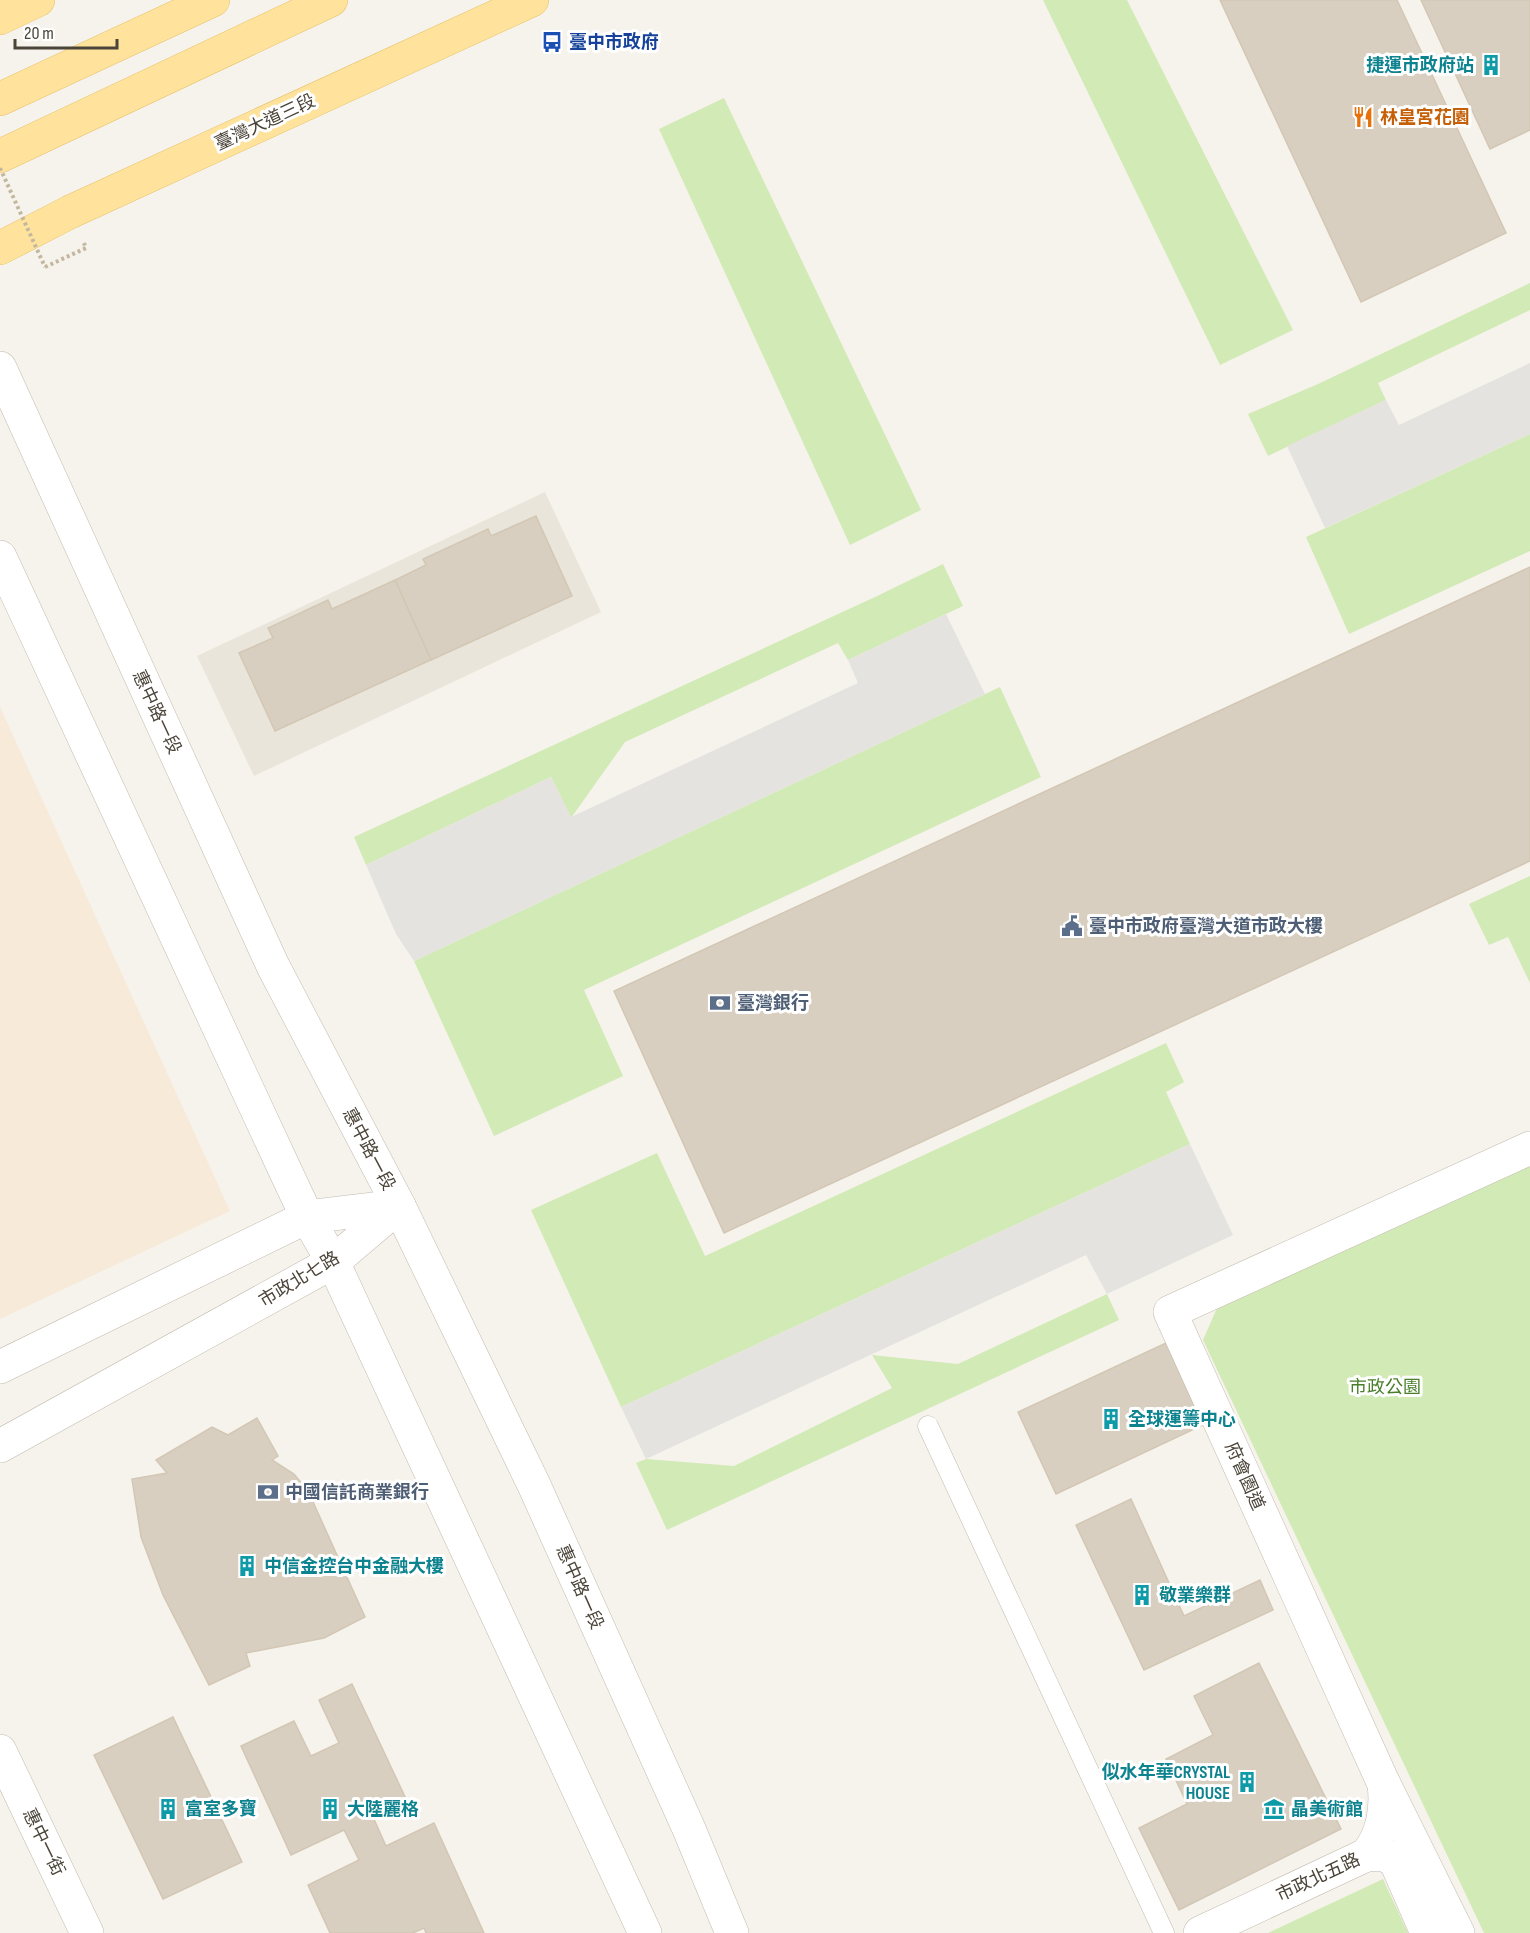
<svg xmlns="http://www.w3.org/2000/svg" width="1530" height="1933" font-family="'Sofia Sans Condensed','Noto Sans TC',sans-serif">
<rect width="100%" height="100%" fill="#f6f3ec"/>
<path fill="#eae5da" d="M545,492L601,612L254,776L197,656Z"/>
<path fill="#f7ead8" d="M0,707L230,1211L0,1319Z"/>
<g fill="#d2eab5">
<path d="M1043,0H1127L1293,330L1220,365Z"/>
<path d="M724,98L921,510L850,545L659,129Z"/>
<path d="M1530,283V310L1378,383L1386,400L1268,456L1248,414L1318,384Z"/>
<path d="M1530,434V551L1349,634L1306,537Z"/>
<path d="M943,564L963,606L848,660L838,643L625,742L571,818L551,777L366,865L354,837L875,597Z"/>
<path d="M1000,687L1041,777L584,990L623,1076L494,1136L414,961Z"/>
<path d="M1530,876V983L1508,937L1489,945L1469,904Z"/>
<path d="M1166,1043L1184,1082L1166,1092L1190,1144L621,1407L531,1210L657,1153L705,1256Z"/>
<path d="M1530,1156V1933H1484L1203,1340L1217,1308Z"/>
<path d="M1107,1294L1119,1320L667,1530L636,1463L646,1459L734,1466L892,1388L872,1355L958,1364Z"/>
<path d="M1383,1879L1408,1933H1268Z"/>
</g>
<g fill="#e5e3e0">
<path d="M1530,363V434L1325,528L1287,446L1386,400L1399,425Z"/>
<path d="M946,614L985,694L414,961L396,934L366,865L551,777L571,817L858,683L848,660Z"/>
<path d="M1190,1144L1233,1235L1107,1294L1086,1255L646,1459L621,1407Z"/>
</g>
<g fill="#d8cfc1" stroke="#d3c7b4" stroke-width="1.5">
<path d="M1220,0H1397L1506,233L1361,302Z"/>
<path d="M1421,0H1530V130L1490,149Z"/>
<path d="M536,516L572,596L431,660L395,580L426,565L423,559L488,529L491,536Z"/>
<path d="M1530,567V861L724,1233L614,991Z"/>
<path d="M395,580L431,660L275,731L239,653L273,638L268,628L328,600L332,609Z"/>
<path d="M1166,1343L1203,1425L1056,1494L1018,1412Z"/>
<path d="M257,1418L278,1456L272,1460L294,1474L308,1491L365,1617L324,1638L246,1653L250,1666L209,1685L163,1595L141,1537L132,1479L167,1473L156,1460L212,1427L228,1435Z"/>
<path d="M1131,1499L1184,1616L1260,1580L1273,1610L1144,1670L1076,1525Z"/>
<path d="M1259,1663L1341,1829L1179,1910L1139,1828L1187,1804L1166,1759L1213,1735L1194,1696Z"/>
<path d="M352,1684L407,1801L373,1817L386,1846L434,1823L484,1933H426L424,1928L413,1933H330L308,1885L359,1860L344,1830L291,1855L241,1746L294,1721L311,1756L339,1743L319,1700Z"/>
<path d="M173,1717L242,1862L163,1899L94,1755Z"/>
</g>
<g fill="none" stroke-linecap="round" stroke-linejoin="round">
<defs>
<path id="service" d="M928,1426L1164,1933"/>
<g id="minor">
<path d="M0,1751L87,1933"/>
<path d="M1366,1855L1382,1854L1395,1860L1427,1933"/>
<path d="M1200,1933L1366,1855C1383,1836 1387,1808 1384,1784"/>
<path d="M1458,1933L1383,1782L1170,1312L1530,1148"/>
</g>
<g id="tertiary">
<path d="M0,368L273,966L399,1206L534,1485L689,1829L732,1933"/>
<path d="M0,557L284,1168L307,1217L333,1262L645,1933"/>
<path d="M0,1367L307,1217L399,1206"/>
<path d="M0,1446L333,1262L399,1206"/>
</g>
<g id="primary">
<path d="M0,18L38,0"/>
<path d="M0,99L213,0"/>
<path d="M0,156L331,0"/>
<path d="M0,248L70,212L532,0"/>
</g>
</defs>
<use href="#service" stroke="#c2bbae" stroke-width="21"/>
<use href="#minor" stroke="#c2bbae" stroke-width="34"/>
<use href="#tertiary" stroke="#c2bbae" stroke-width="34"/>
<use href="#primary" stroke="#e6c16a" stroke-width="34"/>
<path stroke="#c4b79f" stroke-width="4" stroke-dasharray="3 3" stroke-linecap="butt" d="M45,267L86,248L84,243"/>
<use href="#service" stroke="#fff" stroke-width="20"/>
<use href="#minor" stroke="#fff" stroke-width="33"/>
<use href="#tertiary" stroke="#fff" stroke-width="33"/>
<use href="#primary" stroke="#ffe39c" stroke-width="33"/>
<path stroke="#c4b79f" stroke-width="4" stroke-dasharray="3 3" stroke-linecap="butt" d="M0,168L45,267"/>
</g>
<defs>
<symbol id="bus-bare" viewBox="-9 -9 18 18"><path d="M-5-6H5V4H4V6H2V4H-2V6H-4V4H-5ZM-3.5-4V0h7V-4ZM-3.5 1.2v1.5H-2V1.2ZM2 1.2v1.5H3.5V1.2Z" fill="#1a4fb4" stroke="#fff" stroke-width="2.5" paint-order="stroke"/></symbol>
<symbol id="building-bare" viewBox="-9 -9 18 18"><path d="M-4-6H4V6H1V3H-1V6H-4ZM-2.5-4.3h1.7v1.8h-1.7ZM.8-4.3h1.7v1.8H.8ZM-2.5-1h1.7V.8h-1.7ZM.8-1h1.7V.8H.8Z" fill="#0f9aa8" stroke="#fff" stroke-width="2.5" paint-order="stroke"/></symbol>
<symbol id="restaurant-bare" viewBox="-9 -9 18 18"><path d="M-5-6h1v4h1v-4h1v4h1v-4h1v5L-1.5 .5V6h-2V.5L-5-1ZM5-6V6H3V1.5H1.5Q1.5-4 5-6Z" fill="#e8710a" stroke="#fff" stroke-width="2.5" paint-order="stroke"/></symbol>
<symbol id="civic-bare" viewBox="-9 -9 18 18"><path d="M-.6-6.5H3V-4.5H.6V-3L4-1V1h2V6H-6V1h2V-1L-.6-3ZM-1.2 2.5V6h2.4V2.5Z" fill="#5c6f8a" stroke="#fff" stroke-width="2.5" paint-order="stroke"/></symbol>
<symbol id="bank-bare" viewBox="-9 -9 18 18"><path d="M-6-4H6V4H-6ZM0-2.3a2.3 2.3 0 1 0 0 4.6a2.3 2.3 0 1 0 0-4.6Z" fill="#5c6f8a" stroke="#fff" stroke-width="2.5" paint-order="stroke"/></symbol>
<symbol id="museum-bare" viewBox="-9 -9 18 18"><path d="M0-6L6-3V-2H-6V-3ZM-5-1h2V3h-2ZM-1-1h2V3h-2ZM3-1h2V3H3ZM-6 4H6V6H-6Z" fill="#0f9aa8" stroke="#fff" stroke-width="2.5" paint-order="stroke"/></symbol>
</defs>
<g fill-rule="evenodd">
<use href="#bus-bare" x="537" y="27" width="30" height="30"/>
<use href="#building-bare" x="1476" y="50" width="30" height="30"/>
<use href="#restaurant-bare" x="1348" y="102" width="30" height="30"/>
<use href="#civic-bare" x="1057" y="911" width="30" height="30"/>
<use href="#bank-bare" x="705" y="988" width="30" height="30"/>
<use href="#building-bare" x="1096" y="1404" width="30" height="30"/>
<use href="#bank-bare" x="253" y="1477" width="30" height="30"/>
<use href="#building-bare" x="232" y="1551" width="30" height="30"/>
<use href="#building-bare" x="1127" y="1580" width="30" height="30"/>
<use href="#building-bare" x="1232" y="1767" width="30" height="30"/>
<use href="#building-bare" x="153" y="1794" width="30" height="30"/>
<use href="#building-bare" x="315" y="1794" width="30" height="30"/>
<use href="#museum-bare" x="1259" y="1794" width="30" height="30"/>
</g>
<g text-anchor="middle" stroke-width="6" stroke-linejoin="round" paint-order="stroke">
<g font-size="18" font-weight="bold" fill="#164399" stroke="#fff" text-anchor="start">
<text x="569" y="48">臺中市政府</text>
</g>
<g font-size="18" font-weight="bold" fill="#0d838f" stroke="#fff" text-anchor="start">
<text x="1474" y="71" text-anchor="end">捷運市政府站</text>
<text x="1128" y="1425">全球運籌中心</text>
<text x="264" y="1572">中信金控台中金融大樓</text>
<text x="1159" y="1601">敬業樂群</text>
<text x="1230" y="1778" text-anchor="end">似水年華CRYSTAL<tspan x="1230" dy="21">HOUSE</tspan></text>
<text x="185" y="1815">富室多寶</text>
<text x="347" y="1815">大陸麗格</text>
<text x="1291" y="1815">晶美術館</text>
</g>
<g font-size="18" font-weight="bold" fill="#c56008" stroke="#fff" text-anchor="start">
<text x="1380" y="123">林皇宮花園</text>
</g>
<g font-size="18" fill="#4b4439" stroke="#fff">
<text transform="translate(265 122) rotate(-25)" y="6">臺灣大道三段</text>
<text transform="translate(157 712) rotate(65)" y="6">惠中路一段</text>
<text transform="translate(369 1149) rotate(62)" y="6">惠中路一段</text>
<text transform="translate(299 1279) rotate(-31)" y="6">市政北七路</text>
<text transform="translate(1245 1476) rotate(66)" y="6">府會園道</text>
<text transform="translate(580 1587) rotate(66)" y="6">惠中路一段</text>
<text transform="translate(44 1842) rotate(64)" y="6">惠中一街</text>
<text transform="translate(1318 1877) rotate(-25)" y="6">市政北五路</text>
</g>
<g font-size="18" font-weight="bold" fill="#4e5e75" stroke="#fff" text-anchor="start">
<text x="1089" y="932">臺中市政府臺灣大道市政大樓</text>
<text x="737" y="1009">臺灣銀行</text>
<text x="285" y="1498">中國信託商業銀行</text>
</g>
<g font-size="18" fill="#4a7f2a" stroke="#fff">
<text x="1385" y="1393">市政公園</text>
</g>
</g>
<path d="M15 39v9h102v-9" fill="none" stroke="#4b4439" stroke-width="3"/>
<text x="24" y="39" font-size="18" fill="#4b4439" stroke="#ffffff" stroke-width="4.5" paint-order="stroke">20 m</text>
</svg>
